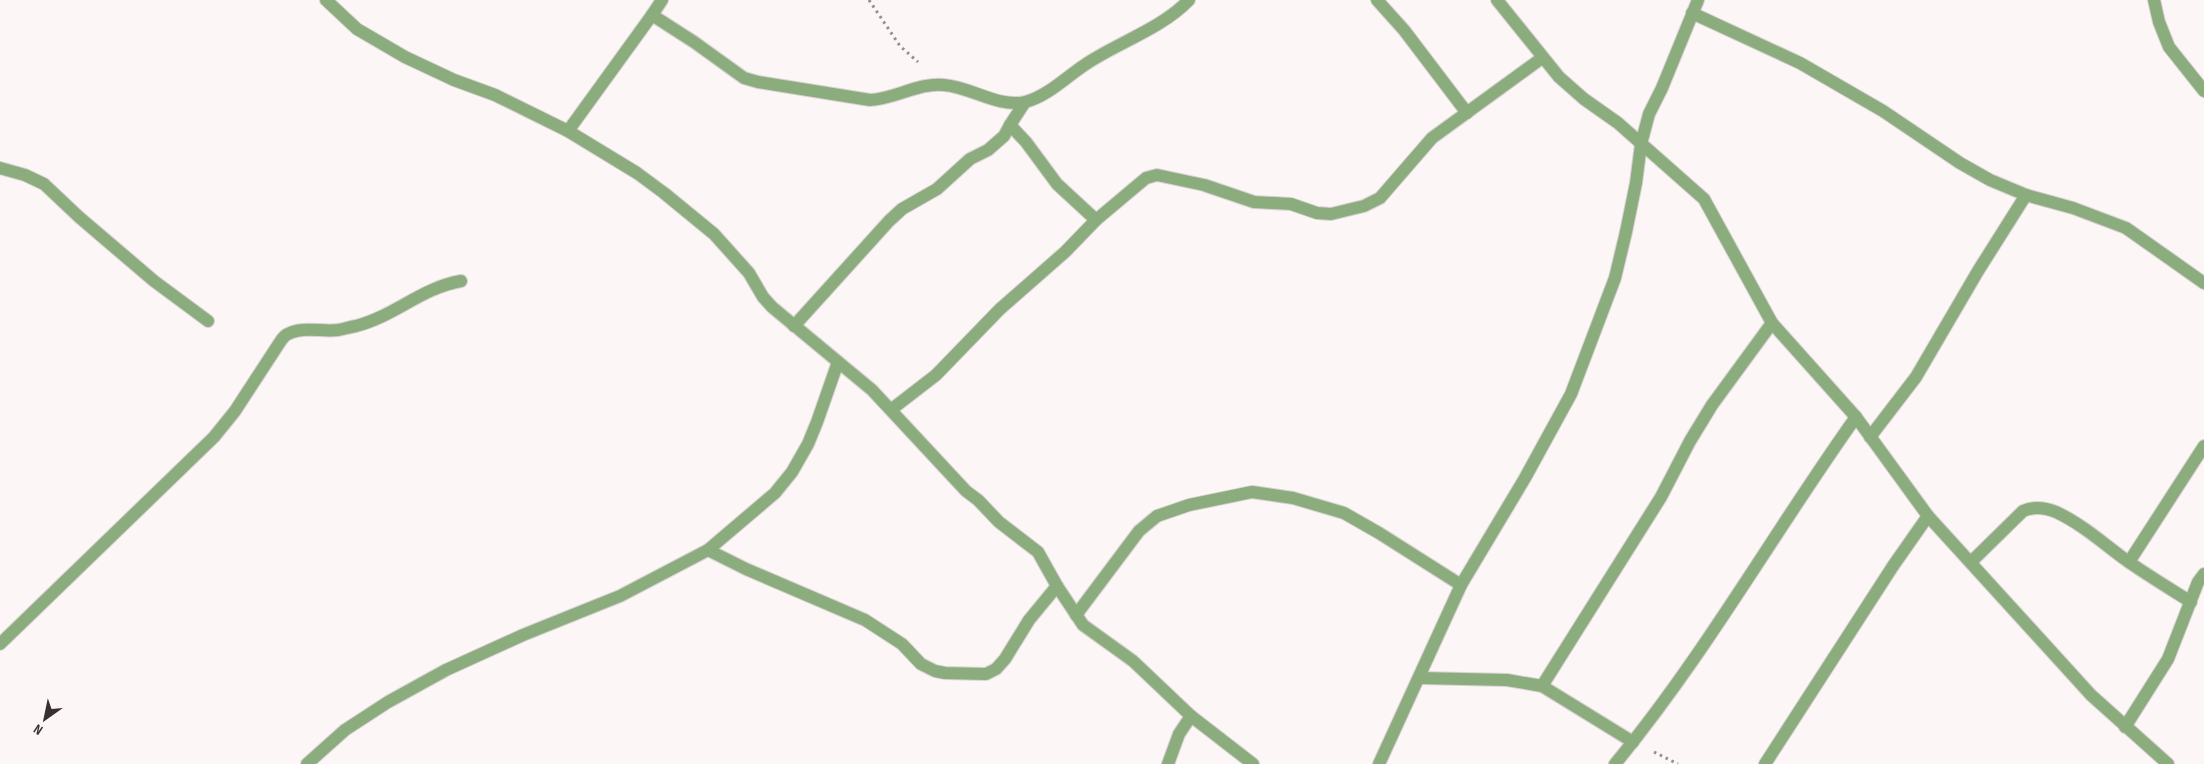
<svg xmlns="http://www.w3.org/2000/svg" width="2204" height="764" font-family="'Sofia Sans Condensed',sans-serif">
<rect width="100%" height="100%" fill="#fcf6f7"/>
<g fill="none" stroke-linecap="round" stroke-linejoin="round">
<defs>
<g id="street">
<path d="M326,0L357,29L405,57L454,80L495,95L568,131L637,173L664,193L714,234L749,273L763,297L772,307L872,390L966,491L978,500L999,522L1038,552L1057,586L1083,625L1133,661L1191,716L1253,764"/>
<path d="M1377,0L1404,30L1467,113"/>
<path d="M1497,0L1559,77L1584,99L1618,123L1704,199L1772,323L1856,417L1928,516L2091,695L2168,764"/>
<path d="M2154,0L2159,22L2169,47L2204,91"/>
<path d="M1692,13L1800,63L1883,111L1960,163L1990,180L2026,195L2073,208L2126,228L2204,283"/>
<path d="M652,15L662,0"/>
<path d="M1025,102L1010,125L1026,142L1057,184L1096,220L1146,178L1157,175L1204,185L1254,202L1291,204L1317,213L1331,214L1364,206L1380,198L1432,138L1542,58"/>
<path d="M568,131L652,15L694,42L744,78L758,82L870,100C895,99 919,82 944,85C971,87 998,108 1025,102C1048,96 1066,77 1086,64C1119,42 1161,29 1189,0"/>
<path d="M0,168L25,175L44,184L79,217L154,281L208,321"/>
<path d="M794,326L889,221L902,209L937,189L970,159L988,150L1004,136L1010,125"/>
<path d="M892,409L936,375L1000,309L1065,252L1096,220"/>
<path d="M1870,437L1916,377L1978,271L2026,195"/>
<path d="M708,550L746,569L865,620L902,644L921,664L935,671L945,673L986,674L996,669L1005,659L1029,620L1057,586"/>
<path d="M1971,562L2023,511C2034,506 2046,508 2056,512C2082,524 2104,544 2126,560C2147,575 2169,588 2191,602"/>
<path d="M2129,562L2204,446"/>
<path d="M1076,615L1139,531L1157,516L1189,505L1252,492L1293,498L1344,513L1379,533L1461,585"/>
<path d="M0,644L214,437L235,411L280,342C282,339 285,335 288,334C302,326 322,332 338,330C344,329 350,327 356,326C395,316 421,288 461,281"/>
<path d="M1420,678L1507,680L1542,686L1661,497L1690,441L1712,405L1772,323"/>
<path d="M1542,686L1633,742"/>
<path d="M2125,727L2168,659L2198,582L2204,574"/>
<path d="M307,764L345,730L388,702L446,670L523,635L620,596L708,550L775,493L792,472L808,444L817,422L838,362"/>
<path d="M1168,764L1179,734L1191,716"/>
<path d="M1379,764L1461,585L1525,478L1571,394L1615,278L1626,232L1636,183L1641,144L1649,114L1662,88L1698,0"/>
<path d="M1615,764C1705,655 1774,532 1856,417"/>
<path d="M1765,764L1893,566L1928,516"/>
</g>
</defs>
<use href="#street" stroke="#d9d2d3" stroke-width="14"/>
<g stroke="#958d8e" stroke-width="3" stroke-dasharray="2.5 4" stroke-linecap="butt">
<path d="M869,0L900,46L918,62"/>
<path d="M1654,752L1678,764"/>
</g>
<use href="#street" stroke="#8bad7e" stroke-width="12"/>
</g>
<g transform="translate(45 719) rotate(213)" stroke="#fcf6f7" stroke-width="4" paint-order="stroke">
<path d="M0-4L9 19L0 12L-9 19Z" fill="#3a2f30"/>
<text y="-8" font-size="14" font-weight="bold" text-anchor="middle" fill="#3a2f30">N</text>
</g>
</svg>
